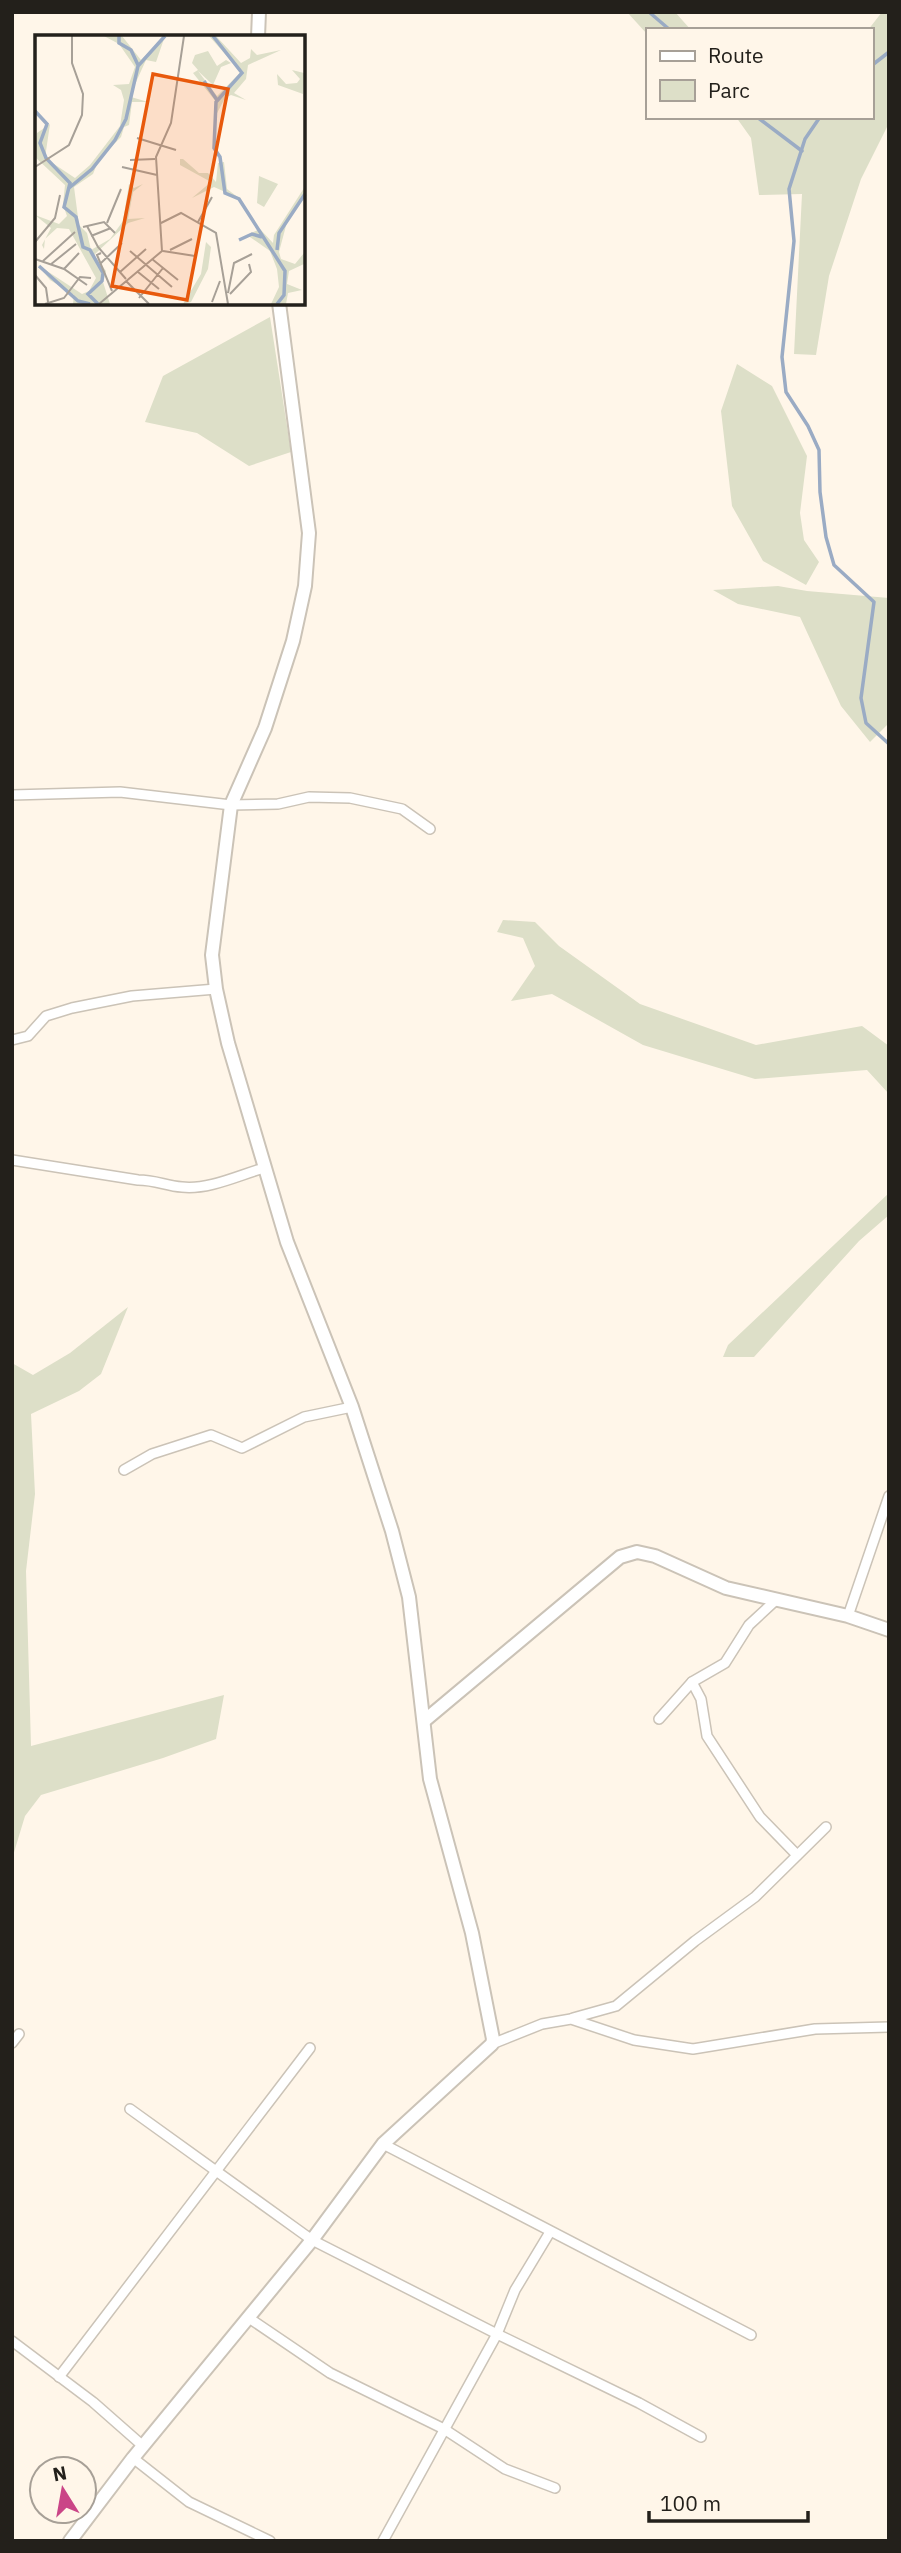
<svg xmlns="http://www.w3.org/2000/svg" width="901" height="2553" font-family="'IBM Plex Sans',sans-serif">
<rect width="100%" height="100%" fill="#fff6e9"/>
<g fill="#dddfc8">
<path d="M627,12H675L691,30H647V34Z"/>
<path d="M882,12H889V123L861,179L829,276L816,355L794,354L802,194L759,195L751,138L736,117H871V30H868Z"/>
<path d="M270,317L291,452L249,466L197,433L145,422L163,376Z"/>
<path d="M737,364L772,386L807,456L800,513L804,540L819,562L806,585L763,561L732,506L721,411Z"/>
<path d="M778,586L807,591L889,598V723L870,742L841,706L800,617L738,604L713,590Z"/>
<path d="M503,920L535,922L559,946L640,1004L756,1045L862,1026L889,1046V1094L867,1070L755,1079L643,1045L552,994L511,1001L535,966L523,938L497,932Z"/>
<path d="M889,1193V1215L859,1241L754,1357H723L728,1345Z"/>
<path d="M128,1307L101,1374L79,1391L31,1414L35,1494L26,1571L31,1746L224,1695L216,1739L163,1758L41,1795L25,1816L12,1859V1363L33,1375L70,1353Z"/>
</g>
<g fill="none" stroke-linecap="round" stroke-linejoin="round">
<g stroke="#9aabc4" stroke-width="3.5">
<path d="M649,12L670,30"/>
<path d="M871,66L889,52"/>
<path d="M757,117L802,151"/>
<path d="M820,117L805,139L789,189L794,241L782,357L786,392L808,426L819,450L820,492L826,537L834,565L874,602L861,698L866,723L889,744"/>
</g>
<defs>
<g id="street">
<path d="M12,795L120,792L231,805L278,804L309,797L350,798L402,809L430,829"/>
<path d="M12,1040L28,1036L46,1016L72,1008L132,996L216,989"/>
<path d="M12,1160L138,1180C156,1180 166,1186 182,1187C209,1190 239,1175 264,1168"/>
<path d="M124,1470L152,1454L211,1435L242,1448L304,1417L352,1407"/>
<path d="M848,1616L889,1496"/>
<path d="M692,1682L701,1699L707,1736L760,1817L797,1855"/>
<path d="M659,1719L692,1682L725,1663L749,1625L777,1599"/>
<path d="M573,2018L616,2006L695,1941L755,1897L826,1827"/>
<path d="M12,2043L19,2034"/>
<path d="M492,2044L542,2024L571,2019L634,2040L693,2049L815,2029L889,2027"/>
<path d="M130,2109L312,2240L497,2334L639,2403L701,2437"/>
<path d="M383,2144L751,2335"/>
<path d="M249,2318L330,2373L444,2429L505,2469L555,2488"/>
<path d="M12,2341L93,2402L143,2446"/>
<path d="M59,2377L310,2048"/>
<path d="M133,2458L189,2502L270,2541"/>
<path d="M383,2541L497,2334L515,2290L550,2232"/>
</g>
<g id="secondary">
<path d="M258,37L259,12"/>
<path d="M424,1721L620,1557L637,1552L655,1556L726,1588L848,1616L889,1630"/>
<path d="M70,2541L133,2458L312,2240L383,2144L492,2044L493,2039L472,1933L430,1779L409,1597L392,1531L352,1407L287,1242L228,1043L216,989L212,955L231,805L265,728L293,641L305,586L309,533L279,303"/>
</g>
</defs>
<use href="#street" stroke="#cbc3b7" stroke-width="12"/>
<use href="#secondary" stroke="#cbc3b7" stroke-width="16"/>
<use href="#street" stroke="#fff" stroke-width="9"/>
<use href="#secondary" stroke="#fff" stroke-width="12"/>
</g>
<g transform="translate(35 35)">
<rect width="270" height="270" fill="#fff6e9"/>
<path d="M69,1H87L106,25L130,1L121,27L111,25L97,56L96,62L113,67H97L94,90L89,92L86,102L64,124L58,139L39,152L44,190L52,198L56,215L75,204L88,186L94,149L99,153L108,149L98,157L93,184L110,183L93,188L59,220L71,236L68,247L75,269H38L39,260L15,245L3,230L47,259L54,256L61,243L34,194L22,193L10,204L9,214L7,210L16,193L0,180L24,189L32,181L28,170L30,150L0,122L2,98L15,89L10,123L40,143L55,130L85,91L89,65L86,55L78,50L94,49L100,32L84,9ZM174,1H181L206,28L215,23L216,14L222,20L246,15L213,30L211,44L199,58L211,65L196,60L190,63L180,82L182,68L158,38L163,35L157,28L160,20L173,16L182,31L191,25L196,28L186,32L178,50L163,36L182,61L206,37ZM257,35L269,38L268,59L243,50L242,39L251,49L262,48L265,44ZM145,124H148L164,138H173L181,147L183,128L189,127L192,154L204,163L179,152L157,163L176,147L145,130ZM224,141L243,149L229,172L222,168ZM269,153V163L252,187L244,217L246,224L260,229L269,218V229L254,236L252,249L267,255L253,258L251,269H236L244,252L242,234L235,216L212,200L225,194L238,208L239,200ZM171,207L176,212L173,234L156,267L148,269L166,239Z" fill="#dddfc8"/>
<path fill="none" stroke="#9aabc4" stroke-width="3.5" d="M84,1V8L96,15L103,30M178,1L207,38L181,67L179,113L185,122L190,158L204,164L250,236L249,260L242,269M169,46L182,65M0,76L12,89L5,108L11,123L35,148L29,172L41,182L48,212L55,215L68,238L67,246L53,259L63,269M34,153L57,134L80,105L91,84L103,31L130,1M204,205L217,199L227,202M242,215L244,198L270,159M4,231L43,266L55,269"/>
<path fill="none" stroke="#a7a097" stroke-width="2" d="M102,103L141,115M95,125L120,124M0,132L34,110L47,80L48,59L37,28V1M87,132L122,140M163,187L177,162M72,188L86,154M126,188L146,178L181,198L193,269M52,191L63,212L91,244M48,192L69,187L80,198M56,201L76,193M0,207L20,183L25,160M135,215L157,204M95,216L137,252M128,216L160,221M66,218L62,220L77,256M0,224L29,234L52,250M117,224L143,245M8,226L40,197M66,228L87,208M15,230L41,209M29,234L44,218M85,237L111,214M103,237L124,254M0,240L11,253L13,267M91,246L114,269M193,258L199,228L217,219M195,259L216,237L214,229M104,263L128,233M177,267L185,246M10,269L29,263L45,242L56,243M64,269L127,216L121,122L136,88L149,1"/>
<path fill="#e8590c" fill-opacity="0.15" stroke="#e8590c" stroke-width="3.5" d="M118,39L193,54L152,265L77,251Z"/>
<rect width="270" height="270" fill="none" stroke="#23201b" stroke-width="3.5"/>
</g>
<rect width="901" height="2553" fill="none" stroke="#23201b" stroke-width="28"/>
<rect x="646" y="28" width="228" height="91" fill="#fff6e9" stroke="#a7a097" stroke-width="2"/>
<rect x="660" y="51" width="35" height="10" fill="#ffffff" stroke="#a7a097" stroke-width="2"/>
<text x="708" y="63" font-size="21" fill="#23201b">Route</text>
<rect x="660" y="80" width="35" height="21" fill="#dddfc8" stroke="#a7a097" stroke-width="2"/>
<text x="708" y="98" font-size="21" fill="#23201b">Parc</text>
<g transform="translate(63 2490) rotate(349)"><circle r="33" fill="#fff6e9" stroke="#a7a097" stroke-width="2"/>
<path d="M0-5L12 26L0 18L-12 26Z" fill="#ca4587"/>
<text y="-10" font-size="19" font-weight="bold" text-anchor="middle" fill="#23201b">N</text>
</g>
<path d="M649 2511v10h159v-10" fill="none" stroke="#23201b" stroke-width="3.5"/>
<text x="660" y="2511" font-size="21" fill="#23201b" stroke="#fff6e9" stroke-width="5" paint-order="stroke">100 m</text>
</svg>
